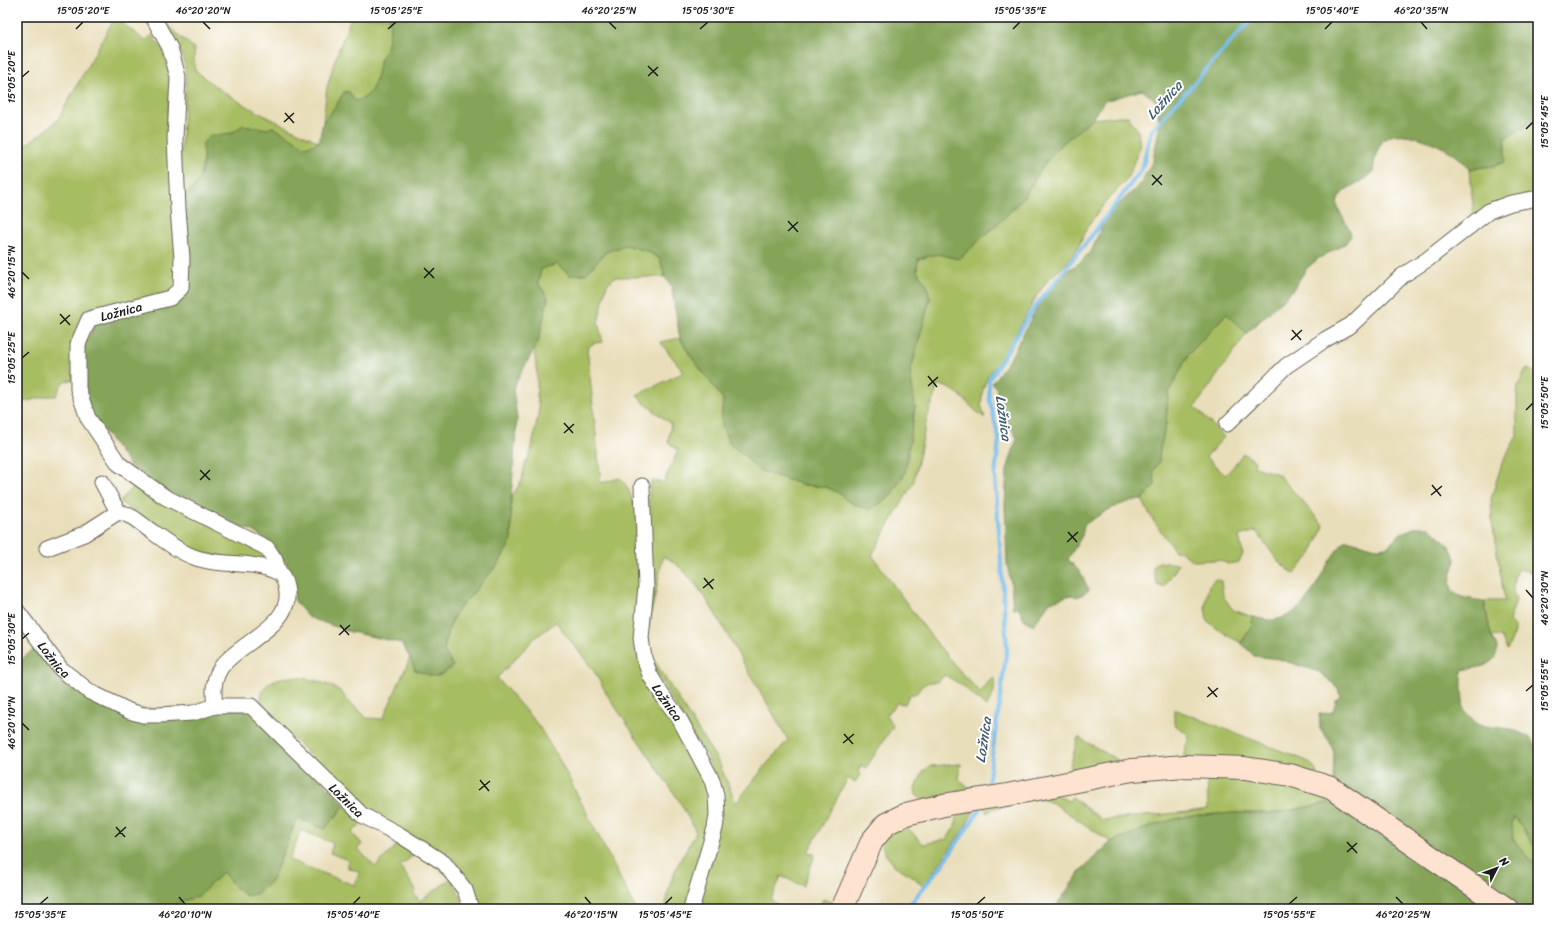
<svg xmlns="http://www.w3.org/2000/svg" width="1555" height="926" font-family="Sriracha,sans-serif">
<rect width="100%" height="100%" fill="#fff"/>
<filter id="ink" filterUnits="userSpaceOnUse"><feTurbulence type="fractalNoise" baseFrequency=".025" numOctaves="2"/><feDisplacementMap in="SourceGraphic" scale="8" xChannelSelector="R" yChannelSelector="G"/><feConvolveMatrix kernelMatrix="1 2 1 2 8 2 1 2 1" color-interpolation-filters="sRGB"/></filter>
<filter id="wash" filterUnits="userSpaceOnUse"><feTurbulence type="fractalNoise" baseFrequency=".012" numOctaves="4" result="noise"/><feDisplacementMap in="SourceGraphic" scale="16" xChannelSelector="R" yChannelSelector="G"/><feGaussianBlur stdDeviation="0.9" result="paint"/><feColorMatrix in="noise" values="0 0 0 0 0 0 0 0 0 0 0 0 0 0 0 0 0 1.4 0 .05"/><feComposite in="paint" operator="in"/></filter>
<g filter="url(#wash)">
<rect width="100%" height="100%" fill="#e9deba"/>
<g fill="#a7bd62" stroke="#626c3f" fill-rule="evenodd">
<path d="M115,17L145,41L152,35L163,50L170,76L171,86L167,121L173,174L179,279L173,291L88,313L78,323L73,344V379L62,383L56,396H49L18,403L17,152L57,121Z"/>
<path d="M348,17H390C390,27 390,38 387,48C385,52 382,55 381,59C375,76 377,97 355,102L349,92H344L336,106L323,122L327,87L335,60L350,20Z"/>
<path d="M162,21L194,48L195,70C231,102 276,121 319,142L306,148L273,127L267,129L243,125L232,133L210,136L203,143C204,166 203,184 182,197L180,164L186,81L185,66L181,52Z"/>
<path d="M1119,116H1128L1138,131L1140,147L1126,181L1109,198L1088,225L1079,246L1068,262L1049,279L1037,295L1004,356L988,376L983,389L981,405L985,418C968,408 961,388 938,385L927,418L914,481L872,555C906,602 939,652 981,693L989,680L995,678L994,693L986,707L963,686L945,675L937,682C927,681 922,684 917,693L909,695L905,704L897,703L886,715L893,726L866,768L861,765L858,772L860,775L855,782L848,778L808,852L815,855L803,886L781,876L771,900L780,907V909H698L704,888L713,774L707,755L695,739L646,655L648,504L651,481L664,482L678,450L668,442L671,424L643,402L637,395L684,372L660,342L680,338L690,355L723,399L721,421L747,458L758,469L803,485L826,487L841,494L846,500L861,507L870,509L889,498L905,473L915,407L910,373L930,299L927,285L917,271L918,259L937,254L959,259L1007,215L1026,194L1045,163L1057,148L1092,119ZM663,556C695,569 724,630 741,659C757,686 773,713 788,740L766,765L736,803L719,763L655,662L646,646L647,634Z"/>
<path d="M1538,119V197L1474,219L1470,169L1492,166L1504,162L1505,138Z"/>
<path d="M626,245L647,251L660,259L665,277H615L607,284L598,323L603,342L594,343L587,348L601,483L620,478C630,486 632,504 639,515L642,580L653,695L691,746L703,765L715,812L687,909H666C667,878 682,858 696,832L680,802L608,696L594,671L556,622L535,638L497,678L538,725L560,761L636,909H499L484,903L481,909H473L471,894L373,817L260,706C261,700 261,691 266,686C282,669 321,680 339,690C342,692 344,696 346,699C353,706 361,710 366,718L383,719L410,658L415,670L453,666L444,651L447,633L456,612L498,564L511,542V498L522,480L525,464L531,452L539,409L537,398V374L534,348L538,342L548,298L538,283L541,269L557,264L570,275L598,261L606,252Z"/>
<path d="M1226,314L1247,333L1195,407L1224,437L1206,457L1225,475L1233,467L1243,453L1255,461L1254,467L1278,474L1324,526L1311,554L1294,574L1278,561L1256,531L1239,536L1243,554L1239,562L1228,564L1219,560L1194,561L1181,552L1175,551L1153,520L1142,500L1155,485L1153,471L1159,462L1160,449L1166,424L1168,394L1188,355Z"/>
<path d="M1527,368L1538,375V507L1536,540L1537,573L1517,569L1514,577L1513,592L1516,600L1509,621L1515,627V632L1507,650L1501,637L1491,636L1484,601H1505L1492,523L1491,499L1502,463L1517,436V396L1518,386Z"/>
<path d="M137,484L142,490L224,532L258,548L269,563L192,552L120,502L124,496Z"/>
<path d="M1159,562L1179,564L1164,587L1158,586L1153,570L1154,565Z"/>
<path d="M1215,579L1221,581L1223,596L1233,610L1253,617L1251,628L1241,643L1216,628L1207,620L1205,606L1209,585Z"/>
<path d="M1174,709L1307,761L1315,768L1317,774L1183,759L1189,735L1174,724Z"/>
<path d="M1078,737L1119,761L1068,773Z"/>
<path d="M961,764L959,780L966,786L980,790L923,800L916,795L915,788L924,771L930,766Z"/>
<path d="M1207,773L1244,774L1324,795L1328,803L1277,813H1234L1187,816L1157,824L1111,842L1053,803L1039,798L1025,799L993,809L987,813L982,805L1051,791L1068,801L1072,797L1102,820L1188,812L1208,809Z"/>
<path d="M345,805L363,821L352,833L362,844L358,849L375,867L400,842L419,851L400,866L416,890L414,894L420,901L452,878L466,909H169L177,903L198,896L223,872L237,889L272,880L294,825L300,819L335,818ZM301,830L333,843L330,853L348,860V868L360,872L354,885L289,860Z"/>
<path d="M977,805L964,829L923,887L915,878L894,865L886,855L880,842L903,823L923,844L947,839L956,824L958,809Z"/>
<path d="M1514,817L1520,823L1525,834L1538,850V876C1537,873 1537,868 1535,865C1525,849 1503,839 1514,817Z"/>
<path d="M823,899L836,903L833,909H819Z"/>
</g>
<g fill="#85a458" stroke="#50603a">
<path d="M390,17H1538V119L1505,138V162L1492,166L1470,169C1464,164 1460,158 1454,154C1439,144 1396,124 1382,142C1376,151 1374,161 1373,172C1370,174 1367,177 1363,180C1353,186 1331,194 1339,210C1343,219 1350,227 1351,236L1345,244L1319,258L1307,268L1291,292L1247,333L1226,314L1188,355L1168,394L1166,424L1160,449L1159,462L1153,471L1155,485L1142,500C1120,501 1102,513 1084,525L1082,536L1068,559L1080,572L1089,590L1078,597L1071,595L1050,602L1033,626L1024,619L1019,608L1013,609L1011,584L1007,564L1005,505L1007,470L1017,438C1011,426 997,413 995,399C994,396 996,392 997,389L992,383L1011,357L1042,298L1060,275L1081,262L1092,250L1105,218L1140,184L1153,161L1160,123L1155,100L1142,90L1104,101L1092,119L1057,148L1045,163L1026,194L1007,215L959,259L937,254L918,259L917,271L927,285L930,299L910,373L915,407L905,473L889,498L870,509L861,507L846,500L841,494L826,487L803,485L758,470L747,458L729,443L723,429L721,421L723,399L690,355L680,338L671,285L665,277L660,259L647,251L626,245L606,252L586,274L570,275L557,264L541,269L538,283L548,298L538,342L513,388L517,419L511,498V542L498,564L456,612L447,633L444,651L453,666C435,681 436,677 415,670L410,658L401,643L347,631L308,617L295,601L292,574L286,563L266,540L253,531L229,524L162,488L131,467L91,414L86,394L82,349L97,320L179,299L182,197C203,184 204,166 203,143L210,136L232,133L243,125L267,129L273,127L306,147L319,142L323,122L336,106L344,92H349L355,101C377,97 375,76 381,59C382,55 385,52 387,48C390,38 390,27 390,17Z"/>
<path d="M1417,527H1429C1438,535 1453,546 1455,559C1455,564 1452,572 1451,577C1447,599 1468,598 1484,601L1491,636L1497,647C1497,650 1497,654 1495,657C1489,668 1473,668 1462,670V691L1464,710L1478,725L1511,729L1528,736L1538,747V788L1531,791L1538,797V850C1527,841 1524,826 1514,817L1512,822L1513,839L1536,867L1538,876V909H1519L1388,820L1333,786L1334,753L1330,742L1320,728L1319,714L1333,712L1336,700L1340,696L1338,688L1319,672L1279,659L1254,656L1241,643L1251,628L1253,617C1259,618 1268,621 1274,620C1316,613 1319,562 1347,540L1376,548L1387,547L1401,533Z"/>
<path d="M38,645L114,709H253L345,805L325,829L300,819L294,825L272,880L259,893L246,896L237,889L223,872L198,896L177,903L169,909H17V661L19,662Z"/>
<path d="M1328,803L1337,805L1495,909H1054L1082,869L1111,842L1157,824L1187,816L1234,813H1277Z"/>
</g>
<g fill="none" stroke-linecap="round" stroke-linejoin="round">
<g stroke="#74bcec" stroke-width="4">
<path d="M985,791L989,778L1007,648L995,476L999,439L989,397V380L1034,308L1094,233L1142,169L1151,131L1253,17"/>
<path d="M906,909L943,864L979,811L981,805"/>
</g>
</g>
</g>
<g filter="url(#ink)">
<g fill="none" stroke-linecap="round" stroke-linejoin="round">
<defs>
<g id="street">
<path d="M153,17L170,48L178,77L175,138L178,209L182,258L181,288L170,298L89,319L78,344V389L88,418L119,464L165,497L267,548L275,560L279,573"/>
<path d="M1227,424L1286,366L1326,339L1351,325L1402,276L1428,259L1489,211L1511,203L1538,198"/>
<path d="M102,482L118,512"/>
<path id="s1" d="M642,486L646,586L641,638L644,658L650,675L662,695L679,718L712,780L716,795L717,815L715,828L691,909"/>
<path d="M47,548L84,534L118,512C130,514 138,521 147,528C161,538 177,551 194,557C219,567 253,560 277,572C283,575 285,582 286,587C296,624 240,642 222,666C213,679 213,691 215,706"/>
<path id="s2" d="M17,611L61,669L90,692L129,711L143,715H159L193,713L215,706H251L362,815L400,835L444,863L465,890L471,909"/>
</g>
<path id="secondary" d="M842,909L872,841L886,824L906,814L948,804L1007,795L1132,770L1185,766L1245,768L1290,775L1331,788L1507,909"/>
</defs>
<use href="#street" stroke="#646053" stroke-width="17"/>
<use href="#secondary" stroke="#646053" stroke-width="24"/>
<use href="#street" stroke="#fff" stroke-width="15"/>
<use href="#secondary" stroke="#fee3d1" stroke-width="22"/>
</g>
</g>
<path fill="none" stroke="#1c1c1c" stroke-width="1.5" d="M203,22L210,29M609,22L616,29M1421,22L1427,29M76,29L83,22M388,29L396,22M700,29L708,22M1013,29L1020,22M1325,29L1332,22M648,66L658,76M648,76L658,67M22,77L29,71M285,113L294,123M284,122L294,113M1526,129L1533,122M1152,175L1162,185M1152,185L1162,175M788,221L798,232M788,231L798,222M424,268L434,278M22,272L29,279M424,278L434,268M60,314L70,325M60,324L70,315M1292,330L1301,340M1291,340L1302,330M22,358L29,352M928,376L937,387M928,386L938,377M1526,410L1533,403M564,423L573,433M564,433L574,424M200,470L210,480M200,480L210,470M1432,485L1441,496M1431,495L1442,486M1068,532L1077,542M1067,542L1078,532M704,578L713,589M703,588L714,579M1526,590L1533,598M340,625L349,635M339,635L350,625M22,639L29,633M1208,687L1217,697M1526,691L1533,685M1207,697L1218,688M22,723L29,730M844,734L853,744M843,743L854,734M480,780L489,791M479,790L490,781M116,827L125,837M115,837L126,827M1347,842L1357,853M1347,852L1357,843M179,897L185,904M585,897L591,904M1396,897L1403,904M40,904L48,897M353,904L360,897M665,904L672,897M977,904L985,897M1289,904L1297,897"/>
<g text-anchor="middle" stroke-width="4" stroke-linejoin="round" paint-order="stroke">
<g font-size="13" fill="#1c1c1c" stroke="#fff">
<text transform="translate(121 311) rotate(-15)" y="5">Ložnica</text>
<text dy="5" stroke="none"><textPath href="#s2" startOffset="61">Ložnica</textPath></text>
<text dy="5" stroke="none"><textPath href="#s1" startOffset="223">Ložnica</textPath></text>
<text dy="5" stroke="none"><textPath href="#s2" startOffset="411">Ložnica</textPath></text>
</g>
<g font-size="14" font-style="italic" fill="#3f5c6f" stroke="#fff">
<text transform="translate(1164 100) rotate(-48)" y="5">Ložnica</text>
<text transform="translate(1004 418) rotate(82)" y="5">Ložnica</text>
<text transform="translate(983 740) rotate(-82)" y="5">Ložnica</text>
</g>
</g>
<rect width="1555" height="926" fill="none" stroke="#fff" stroke-width="44"/>
<g transform="translate(1497 868) rotate(48)" stroke="#ffffff" stroke-width="3" paint-order="stroke">
<path d="M0-3L7 15L0 10L-7 15Z" fill="#1c1c1c"/>
<text y="-6" font-size="11" font-weight="bold" text-anchor="middle" fill="#1c1c1c">N</text>
</g>
<rect x="22" y="22" width="1511" height="882" fill="none" stroke="#1c1c1c" stroke-width="1.5"/>
<g font-size="10" text-anchor="middle" fill="#1c1c1c">
<text x="83" y="14">15°05'20"E</text>
<text x="203" y="14">46°20'20"N</text>
<text x="396" y="14">15°05'25"E</text>
<text x="609" y="14">46°20'25"N</text>
<text x="708" y="14">15°05'30"E</text>
<text x="1020" y="14">15°05'35"E</text>
<text x="1332" y="14">15°05'40"E</text>
<text x="1421" y="14">46°20'35"N</text>
<text transform="translate(11 77) rotate(-90)" y="4">15°05'20"E</text>
<text transform="translate(1544 122) rotate(-90)" y="4">15°05'45"E</text>
<text transform="translate(11 272) rotate(-90)" y="4">46°20'15"N</text>
<text transform="translate(11 358) rotate(-90)" y="4">15°05'25"E</text>
<text transform="translate(1544 403) rotate(-90)" y="4">15°05'50"E</text>
<text transform="translate(1544 598) rotate(-90)" y="4">46°20'30"N</text>
<text transform="translate(11 639) rotate(-90)" y="4">15°05'30"E</text>
<text transform="translate(1544 685) rotate(-90)" y="4">15°05'55"E</text>
<text transform="translate(11 723) rotate(-90)" y="4">46°20'10"N</text>
<text x="40" y="918">15°05'35"E</text>
<text x="185" y="918">46°20'10"N</text>
<text x="353" y="918">15°05'40"E</text>
<text x="591" y="918">46°20'15"N</text>
<text x="665" y="918">15°05'45"E</text>
<text x="977" y="918">15°05'50"E</text>
<text x="1289" y="918">15°05'55"E</text>
<text x="1403" y="918">46°20'25"N</text>
</g>
</svg>
